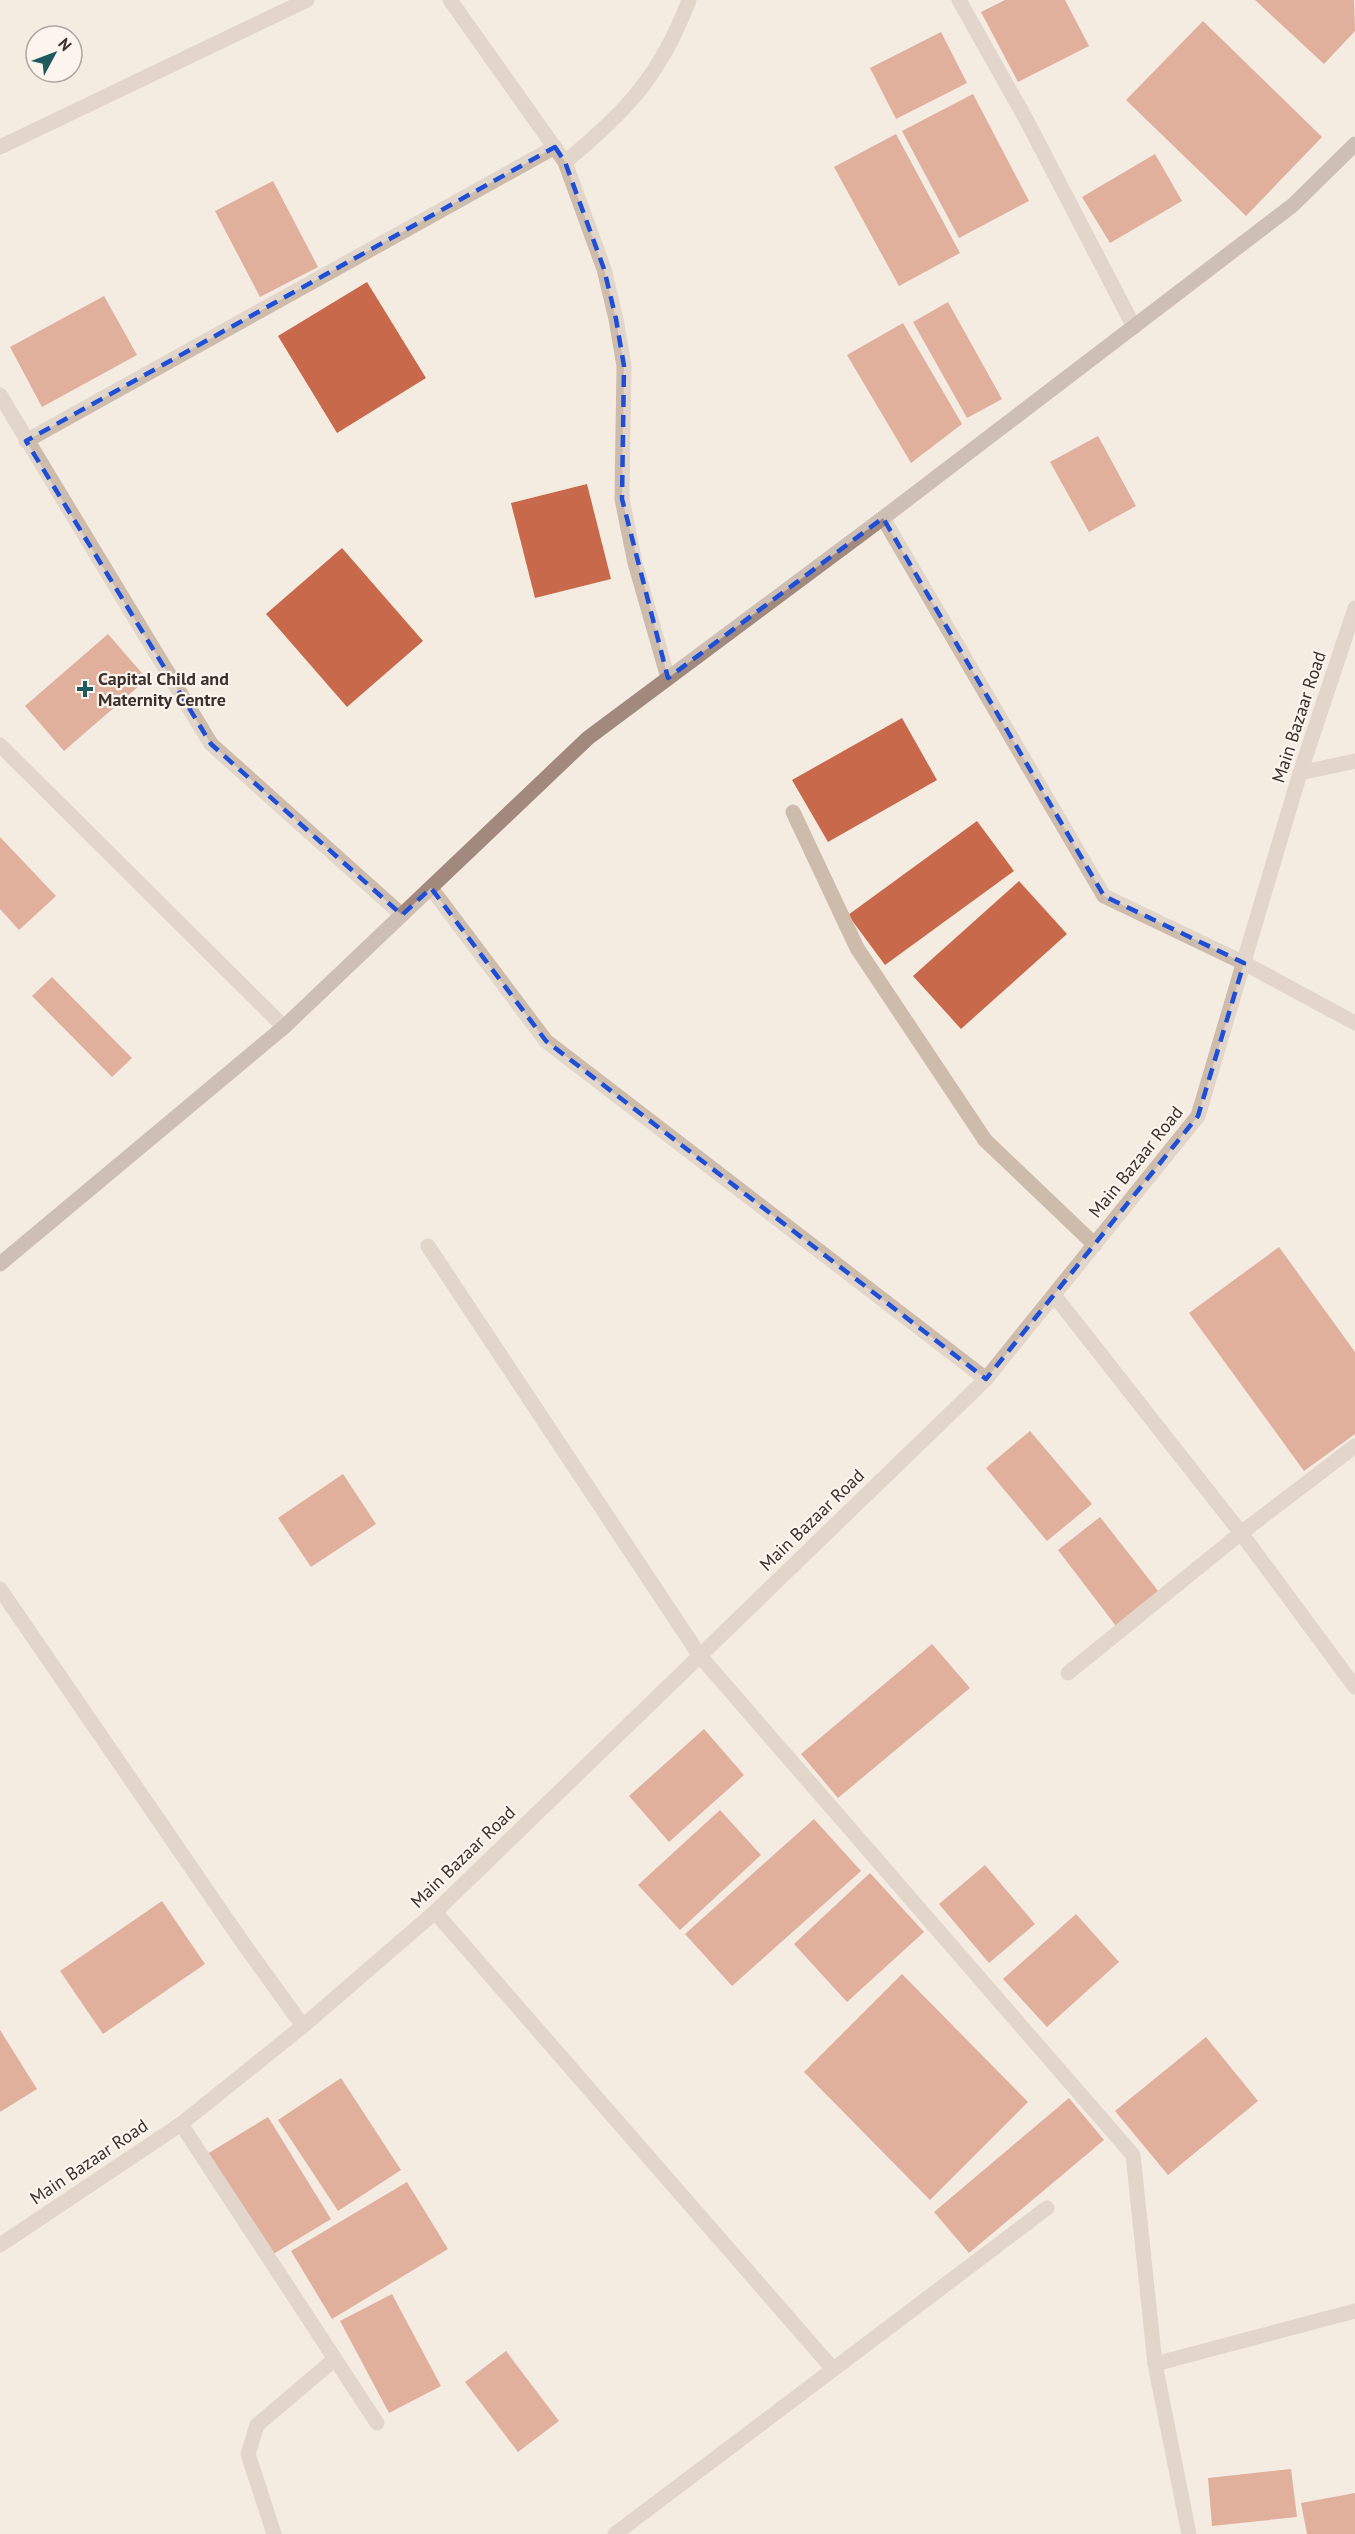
<svg xmlns="http://www.w3.org/2000/svg" width="1355" height="2534" font-family="'PT Sans',sans-serif">
<rect width="100%" height="100%" fill="#f4ebe1"/>
<g fill="#c8694b">
<path d="M1005,0H1065L1089,46L1018,82L981,12Z"/>
<path d="M1255,0H1354L1355,31L1324,64Z"/>
<path d="M1203,21L1322,137L1246,216L1126,100Z"/>
<path d="M941,32L967,83L896,119L870,68Z"/>
<path d="M973,94L1029,201L959,238L902,131Z"/>
<path d="M896,134L960,253L899,286L834,167Z"/>
<path d="M1155,154L1182,201L1110,243L1082,197Z"/>
<path d="M273,181L318,267L260,297L215,211Z"/>
<path d="M367,282L426,378L337,433L278,336Z"/>
<path d="M104,296L137,355L42,407L10,347Z"/>
<path d="M948,302L1002,399L967,418L913,322Z"/>
<path d="M903,323L962,424L911,463L847,355Z"/>
<path d="M1098,436L1136,506L1089,532L1050,462Z"/>
<path d="M587,484L611,579L535,598L511,503Z"/>
<path d="M342,548L423,641L347,707L266,614Z"/>
<path d="M108,634L147,679L64,751L25,706Z"/>
<path d="M902,718L937,780L828,842L792,780Z"/>
<path d="M977,821L1014,871L885,965L848,915Z"/>
<path d="M0,837L56,896L19,930L0,909Z"/>
<path d="M1019,881L1067,934L961,1029L913,976Z"/>
<path d="M52,977L132,1058L112,1077L32,996Z"/>
<path d="M1279,1247L1355,1352V1434L1304,1471L1189,1313Z"/>
<path d="M1030,1431L1092,1504L1047,1541L986,1468Z"/>
<path d="M343,1474L376,1524L311,1567L278,1518Z"/>
<path d="M1100,1517L1159,1592L1116,1626L1058,1550Z"/>
<path d="M932,1644L970,1688L838,1798L801,1754Z"/>
<path d="M704,1729L744,1775L669,1842L629,1796Z"/>
<path d="M720,1810L761,1855L680,1930L638,1885Z"/>
<path d="M814,1819L861,1871L732,1986L685,1934Z"/>
<path d="M985,1865L1035,1924L989,1963L939,1904Z"/>
<path d="M870,1873L924,1932L847,2002L794,1944Z"/>
<path d="M162,1901L205,1964L103,2034L60,1971Z"/>
<path d="M1076,1914L1119,1962L1047,2027L1003,1979Z"/>
<path d="M902,1974L1028,2102L930,2200L804,2072Z"/>
<path d="M0,2030L37,2089L0,2112Z"/>
<path d="M1206,2037L1258,2101L1168,2175L1115,2111Z"/>
<path d="M341,2078L401,2170L338,2211L278,2120Z"/>
<path d="M1069,2098L1104,2140L969,2253L934,2212Z"/>
<path d="M268,2117L331,2219L270,2256L207,2154Z"/>
<path d="M407,2182L448,2249L332,2319L291,2251Z"/>
<path d="M392,2294L441,2386L389,2413L340,2321Z"/>
<path d="M506,2351L559,2421L518,2452L465,2382Z"/>
<path d="M1291,2469L1297,2517L1212,2526L1208,2478Z"/>
<path d="M1355,2493V2534H1307L1301,2503Z"/>
</g>
<g fill="none" stroke-linecap="round" stroke-linejoin="round">
<path stroke="#cdbbac" stroke-width="15" d="M0,1589L243,1943L303,2026"/>
<g stroke="#cdbbac" stroke-width="15">
<path d="M450,0L565,162L604,269L616,319L624,366L622,499L635,563L668,678"/>
<path d="M959,0L1027,121L1134,327"/>
<path d="M0,147L307,0"/>
<path d="M565,162C626,112 661,75 689,0"/>
<path d="M0,395L211,744L402,915"/>
<path d="M26,441L555,147"/>
<path d="M883,518L1104,896L1244,963L1355,1023"/>
<path d="M0,745L284,1027"/>
<path d="M1300,773L1355,761"/>
<path d="M793,812L857,948L985,1140L1095,1245"/>
<path d="M431,888L546,1041L986,1379"/>
<path d="M428,1246L700,1656L1133,2155L1155,2364L1189,2534"/>
<path d="M1054,1295L1241,1533L1355,1687"/>
<path d="M1068,1673L1241,1533L1355,1446"/>
<path d="M435,1912L833,2369"/>
<path d="M181,2124L377,2423"/>
<path d="M0,2245L181,2124L303,2026L435,1912L986,1379L1198,1116L1300,773L1355,608"/>
<path d="M1155,2364L1355,2311"/>
<path d="M274,2534L248,2454L257,2425L335,2359"/>
<path d="M615,2534L1047,2208"/>
</g>
<path stroke="#a18a7d" stroke-width="15" d="M0,1264L284,1027L588,738L883,518L1293,205L1355,144"/>
</g>
<path d="M0 0H1355V2534H0ZM555,147L565,162L604,269L616,319L624,366L622,499L668,678L883,518L1104,896L1244,963L1198,1116L986,1379L546,1041L431,888L402,915L211,744L26,441Z" fill="#f4ebe1" fill-opacity=".55" fill-rule="evenodd"/>
<path fill="none" stroke="#1d4ed8" stroke-width="4.5" stroke-dasharray="12 8" stroke-linejoin="round" d="M555,147L565,162L604,269L616,319L624,366L622,499L668,678L883,518L1104,896L1244,963L1198,1116L986,1379L546,1041L431,888L402,915L211,744L26,441Z"/>
<path fill="#1f5a5e" stroke="#fbf5ee" stroke-width="2" d="M82 680h6v6h6v6h-6v6h-6v-6h-6v-6h6z"/>
<g text-anchor="middle" stroke-width="4.5" stroke-linejoin="round" paint-order="stroke">
<g font-size="18" font-weight="bold" fill="#3b302b" stroke="#fbf5ee" text-anchor="start">
<text x="98" y="685">Capital Child and<tspan x="98" dy="21">Maternity Centre</tspan></text>
</g>
<g font-size="18" fill="#3b302b" stroke="#fbf5ee">
<text transform="translate(1299 717) rotate(-72)" y="6">Main Bazaar Road</text>
<text transform="translate(1136 1162) rotate(-51)" y="6">Main Bazaar Road</text>
<text transform="translate(812 1520) rotate(-44)" y="6">Main Bazaar Road</text>
<text transform="translate(463 1857) rotate(-44)" y="6">Main Bazaar Road</text>
<text transform="translate(89 2162) rotate(-34)" y="6">Main Bazaar Road</text>
</g>
</g>
<g transform="translate(54 54) rotate(49)"><circle r="28" fill="#fbf5ee" stroke="#aea6a0" stroke-width="1.5"/>
<path d="M0-4.5L10 22L0 15L-10 22Z" fill="#1f5a5e"/>
<text y="-9" font-size="16" font-weight="bold" text-anchor="middle" fill="#3b302b">N</text>
</g>
</svg>
